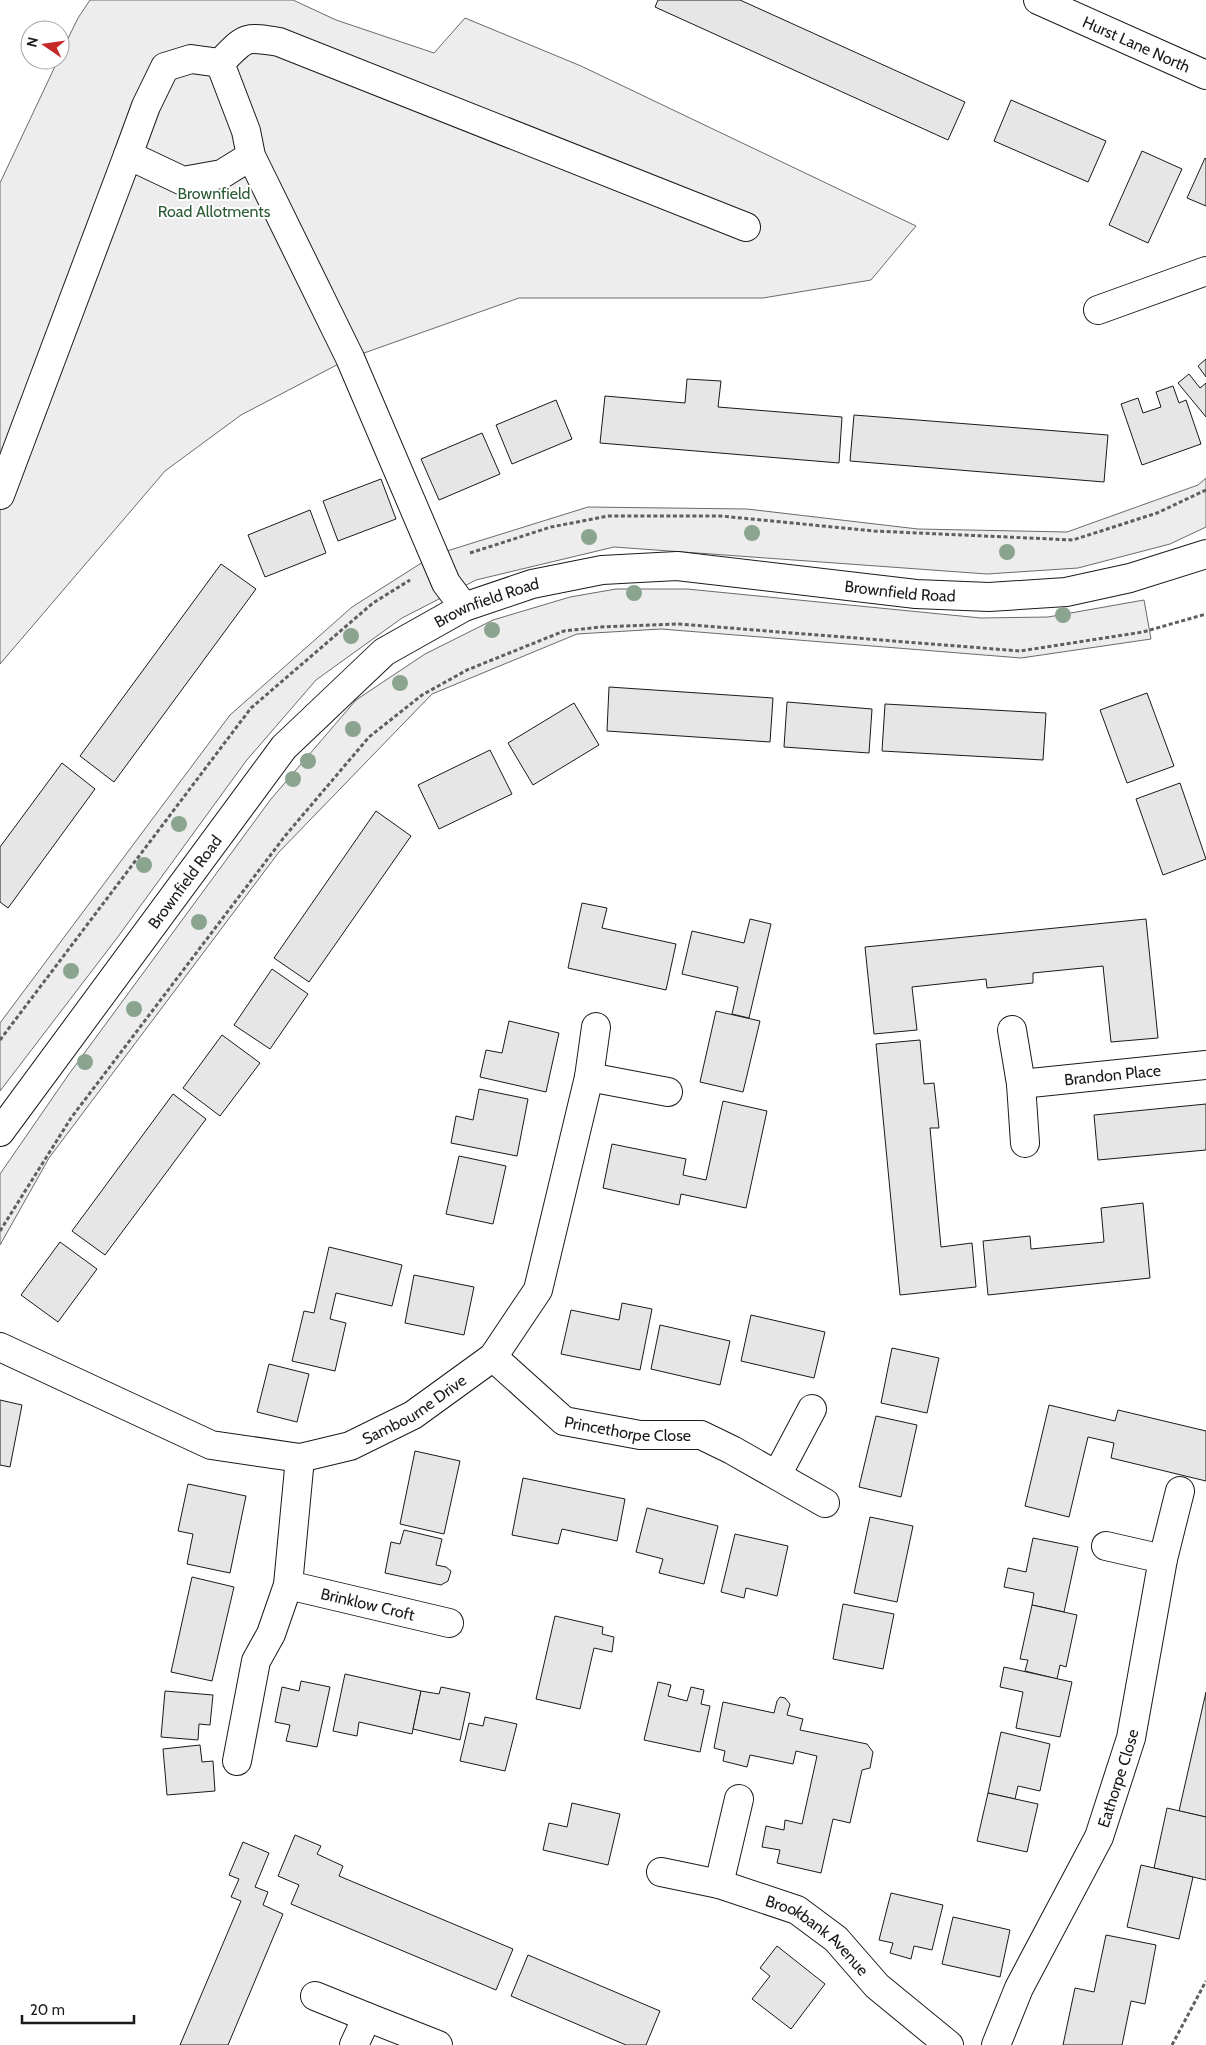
<svg xmlns="http://www.w3.org/2000/svg" width="1206" height="2045" font-family="Cabin,sans-serif">
<rect width="100%" height="100%" fill="#fff"/>
<g fill="#ededed" stroke="#6a6a6a">
<path d="M90,0H293L336,20L434,53L465,18L581,66L916,226L871,280L763,298H519L350,358L241,415L165,471L0,664V183L58,60H60V55L78,18Z"/>
<path d="M1206,478V527L1170,544L1078,568L987,574L614,547L476,580L402,618L316,680L246,761L117,938L0,1091V1023L230,715L352,607L434,555L588,507L747,509L918,529L1067,532L1198,485Z"/>
<path d="M616,589H687L981,618L1048,617L1144,600L1151,639L1021,658L661,629L577,634L432,694L279,852L49,1158L0,1245V1174L69,1074L271,799L356,700L425,654L493,620L570,597Z"/>
</g>
<g fill="#e6e6e6" stroke="#1a1a1a">
<path d="M658,0H740L965,102L948,140L655,7Z"/>
<path d="M1011,100L1106,141L1088,182L994,141Z"/>
<path d="M1142,151L1182,169L1148,243L1109,225Z"/>
<path d="M1205,158L1206,159V206L1187,198Z"/>
<path d="M1206,359V377L1198,366Z"/>
<path d="M1189,374L1200,388L1206,383V417L1178,383Z"/>
<path d="M687,379L721,381L718,407L842,417L839,463L600,443L605,396L685,403Z"/>
<path d="M1173,386L1179,403L1186,400L1201,444L1142,465L1121,404L1138,398L1143,413L1161,407L1156,392Z"/>
<path d="M556,400L572,439L512,464L496,425Z"/>
<path d="M854,415L1108,435L1104,482L850,461Z"/>
<path d="M482,433L500,474L439,500L421,459Z"/>
<path d="M381,479L396,519L338,541L323,501Z"/>
<path d="M310,510L326,553L265,577L248,535Z"/>
<path d="M221,564L256,589L114,782L80,756Z"/>
<path d="M609,687L773,698L770,742L607,731Z"/>
<path d="M1147,693L1174,766L1127,783L1100,710Z"/>
<path d="M787,702L872,709L869,753L784,747Z"/>
<path d="M574,703L599,745L533,785L508,743Z"/>
<path d="M885,704L1046,713L1043,760L882,751Z"/>
<path d="M490,750L512,794L439,829L418,785Z"/>
<path d="M62,763L95,789L8,908L0,902V847Z"/>
<path d="M1180,783L1206,859L1163,875L1136,799Z"/>
<path d="M376,811L411,836L309,982L274,958Z"/>
<path d="M582,903L607,908L602,928L676,944L666,990L568,968Z"/>
<path d="M750,919L771,924L749,1018L732,1014L738,987L682,974L692,931L744,943Z"/>
<path d="M1146,919L1158,1038L1111,1042L1103,966L1033,973V983L987,988L986,979L912,987L917,1030L874,1034L865,947Z"/>
<path d="M272,969L308,994L270,1049L234,1025Z"/>
<path d="M716,1011L760,1021L743,1092L700,1082Z"/>
<path d="M509,1021L559,1033L546,1092L480,1077L486,1050L502,1053Z"/>
<path d="M222,1035L260,1063L220,1116L183,1088Z"/>
<path d="M920,1040L924,1084L934,1083L939,1128H930L941,1247L972,1243L976,1287L900,1295L876,1044Z"/>
<path d="M479,1089L528,1099L517,1156L451,1143L456,1116L473,1120Z"/>
<path d="M173,1094L206,1119L105,1255L72,1231Z"/>
<path d="M723,1101L767,1111L746,1208L681,1194L679,1205L603,1188L612,1144L686,1159L683,1175L706,1180Z"/>
<path d="M1206,1104V1150L1098,1160L1094,1115Z"/>
<path d="M459,1156L506,1166L493,1224L446,1214Z"/>
<path d="M1143,1203L1150,1278L988,1295L983,1241L1030,1236L1031,1249L1104,1242L1101,1208Z"/>
<path d="M60,1242L97,1269L58,1322L21,1295Z"/>
<path d="M329,1247L402,1265L392,1306L336,1293L330,1319L346,1323L335,1371L292,1361L304,1311L314,1313Z"/>
<path d="M414,1275L474,1287L464,1335L405,1323Z"/>
<path d="M622,1303L652,1309L640,1370L561,1354L571,1310L619,1320Z"/>
<path d="M751,1315L825,1332L814,1378L741,1361Z"/>
<path d="M660,1325L730,1341L720,1385L651,1369Z"/>
<path d="M892,1348L939,1358L927,1413L881,1403Z"/>
<path d="M269,1364L309,1374L297,1422L257,1412Z"/>
<path d="M0,1400L22,1405L10,1467L0,1465Z"/>
<path d="M1049,1405L1115,1421L1118,1410L1206,1431V1481L1111,1458L1114,1443L1088,1437L1069,1517L1025,1506Z"/>
<path d="M876,1416L917,1425L901,1497L859,1487Z"/>
<path d="M415,1451L460,1461L444,1534L400,1524Z"/>
<path d="M523,1478L625,1499L617,1541L562,1529L558,1544L512,1535Z"/>
<path d="M188,1484L246,1496L230,1573L187,1564L193,1534L178,1531Z"/>
<path d="M647,1508L718,1526L704,1584L659,1573L663,1559L636,1552Z"/>
<path d="M870,1517L913,1526L897,1602L854,1593Z"/>
<path d="M404,1530L442,1539L436,1565L446,1567L451,1571L448,1581L441,1585L385,1573L391,1542L400,1544Z"/>
<path d="M735,1534L788,1546L777,1596L746,1588L744,1598L721,1592Z"/>
<path d="M1033,1538L1078,1547L1064,1612L1032,1605L1034,1593L1004,1587L1008,1568L1026,1572Z"/>
<path d="M192,1577L234,1587L212,1681L171,1672Z"/>
<path d="M843,1604L894,1614L883,1669L833,1659Z"/>
<path d="M1032,1605L1077,1615L1066,1667L1060,1665L1057,1679L1025,1671L1028,1660L1020,1659Z"/>
<path d="M555,1616L603,1627L602,1634L614,1637L612,1652L594,1648L580,1709L536,1699Z"/>
<path d="M1004,1667L1072,1682L1060,1737L1016,1728L1023,1692L1000,1687Z"/>
<path d="M345,1674L421,1691L412,1734L359,1722L357,1736L333,1731Z"/>
<path d="M301,1681L330,1687L317,1747L286,1741L290,1725L275,1722L282,1687L299,1691Z"/>
<path d="M658,1682L671,1685L668,1696L687,1701L691,1687L704,1690L701,1704L710,1706L700,1752L644,1740Z"/>
<path d="M441,1687L470,1693L460,1740L413,1729L421,1691L439,1694Z"/>
<path d="M165,1691L213,1695L210,1725L199,1724L198,1740L161,1737Z"/>
<path d="M1206,1692V1817L1179,1811Z"/>
<path d="M780,1697L785,1698L790,1704L787,1715L803,1719L800,1730L867,1744L873,1752L870,1768L862,1770L850,1823L833,1819L821,1873L777,1863L780,1850L762,1847L766,1826L784,1830L785,1820L802,1824L817,1756L796,1751L793,1764L750,1755L747,1767L723,1761L725,1751L714,1748L723,1702L774,1713L777,1701Z"/>
<path d="M485,1717L517,1724L505,1771L460,1761L469,1723L483,1726Z"/>
<path d="M1001,1732L1050,1744L1040,1791L1018,1786L1015,1799L988,1793Z"/>
<path d="M200,1745L202,1762L213,1761L215,1791L167,1795L163,1749Z"/>
<path d="M988,1793L1038,1804L1027,1852L977,1841Z"/>
<path d="M572,1803L620,1814L608,1865L543,1850L549,1823L567,1827Z"/>
<path d="M1167,1808L1206,1817V1880L1154,1868Z"/>
<path d="M295,1835L321,1846L317,1854L343,1866L339,1876L513,1949L496,1990L291,1904L299,1885L278,1876Z"/>
<path d="M243,1842L269,1853L255,1887L268,1892L263,1905L283,1914L228,2045H180L241,1901L231,1897L239,1879L229,1875Z"/>
<path d="M1141,1865L1193,1877L1179,1939L1127,1927Z"/>
<path d="M891,1893L943,1905L932,1950L914,1946L911,1959L890,1953L893,1943L879,1940Z"/>
<path d="M953,1917L1010,1930L1000,1977L942,1964Z"/>
<path d="M1106,1935L1156,1945L1145,2004L1131,2001L1122,2045H1063L1075,1988L1094,1992Z"/>
<path d="M777,1946L825,1984L791,2029L752,1999L770,1976L760,1968Z"/>
<path d="M528,1955L660,2011L646,2045H626L511,1996Z"/>
</g>
<g fill="none" stroke-linecap="round" stroke-linejoin="round">
<defs>
<g id="minor">
<path id="s1" d="M1038,0L1206,75"/>
<path d="M220,63C246,37 243,36 279,42L746,227"/>
<path d="M251,156L246,131L220,63L191,59L165,67L146,106L128,155L183,181L222,174L251,156L350,358L446,583L464,607"/>
<path d="M1098,310L1206,271"/>
<path d="M0,495L128,155"/>
<path d="M1012,1030L1021,1084L1025,1143"/>
<path d="M589,1077L668,1092"/>
<path id="s2" d="M1021,1084L1206,1065"/>
<path id="s3" d="M0,1132L284,747L384,652L464,607L532,584L602,570L677,566L916,594L989,597L1066,592L1130,578L1206,554"/>
<path id="s4" d="M0,1347L211,1445L300,1458L350,1446L413,1415L493,1357L538,1290L589,1077L596,1027"/>
<path id="s5" d="M493,1357L564,1421L640,1435H701L732,1450L825,1503"/>
<path d="M777,1475L812,1409"/>
<path d="M1106,1546L1163,1559"/>
<path id="s6" d="M288,1585L449,1623"/>
<path d="M237,1761L256,1661L271,1634L288,1585L300,1458"/>
<path id="s7" d="M661,1872L719,1884L797,1910L836,1939L877,1986L949,2045"/>
<path d="M719,1884L739,1799"/>
<path d="M315,1996L367,2017"/>
<path d="M354,2045L367,2017L438,2045"/>
<path id="s8" d="M996,2045L1019,1988L1099,1837L1131,1738L1163,1559L1180,1491"/>
</g>
</defs>
<use href="#minor" stroke="#1a1a1a" stroke-width="30"/>
<g stroke="#5f5f5f" stroke-width="3" stroke-dasharray="4 2.5" stroke-linecap="butt">
<path d="M470,553L551,527L608,516H721L874,531L1073,540L1157,513L1206,490"/>
<path d="M0,1040L251,708L373,603L410,580"/>
<path d="M0,1231L71,1118L285,836L369,737L422,695L467,670L564,631L600,627L679,624L1020,651L1143,632L1206,614"/>
<path d="M1172,2045L1206,1981"/>
</g>
<use href="#minor" stroke="#fff" stroke-width="28"/>
</g>
<g fill="#8aa48f">
<circle cx="752" cy="533" r="8"/>
<circle cx="589" cy="537" r="8"/>
<circle cx="1007" cy="552" r="8"/>
<circle cx="634" cy="593" r="8"/>
<circle cx="1063" cy="615" r="8"/>
<circle cx="492" cy="630" r="8"/>
<circle cx="351" cy="636" r="8"/>
<circle cx="400" cy="683" r="8"/>
<circle cx="353" cy="729" r="8"/>
<circle cx="308" cy="761" r="8"/>
<circle cx="293" cy="779" r="8"/>
<circle cx="179" cy="824" r="8"/>
<circle cx="144" cy="865" r="8"/>
<circle cx="199" cy="922" r="8"/>
<circle cx="71" cy="971" r="8"/>
<circle cx="134" cy="1009" r="8"/>
<circle cx="85" cy="1062" r="8"/>
</g>
<g text-anchor="middle" stroke-width="4" stroke-linejoin="round" paint-order="stroke">
<g font-size="16" fill="#1a1a1a" stroke="#fff">
<text dy="6" stroke="none"><textPath href="#s1" startOffset="108">Hurst Lane North</textPath></text>
<text dy="6" stroke="none"><textPath href="#s3" startOffset="1151">Brownfield Road</textPath></text>
<text dy="6" stroke="none"><textPath href="#s3" startOffset="731">Brownfield Road</textPath></text>
<text dy="6" stroke="none"><textPath href="#s3" startOffset="311">Brownfield Road</textPath></text>
<text dy="6" stroke="none"><textPath href="#s2" startOffset="92">Brandon Place</textPath></text>
<text dy="6" stroke="none"><textPath href="#s4" startOffset="448">Sambourne Drive</textPath></text>
<text dy="6" stroke="none"><textPath href="#s5" startOffset="160">Princethorpe Close</textPath></text>
<text dy="6" stroke="none"><textPath href="#s6" startOffset="82">Brinklow Croft</textPath></text>
<text dy="6" stroke="none"><textPath href="#s8" startOffset="294">Eathorpe Close</textPath></text>
<text dy="6" stroke="none"><textPath href="#s7" startOffset="172">Brookbank Avenue</textPath></text>
</g>
<g font-size="16" fill="#2b5a34" stroke="#fff">
<text x="214" y="199">Brownfield<tspan x="214" dy="18">Road Allotments</tspan></text>
</g>
</g>
<g transform="translate(45 45) rotate(283)"><circle r="24" fill="#ffffff" stroke="#a3a3a3"/>
<path d="M0-4L9 19L0 12L-9 19Z" fill="#c62828"/>
<text y="-8" font-size="14" font-weight="bold" text-anchor="middle" fill="#1a1a1a">N</text>
</g>
<path d="M22 2015v8h112v-8" fill="none" stroke="#1a1a1a" stroke-width="2.5"/>
<text x="30" y="2015" font-size="15" fill="#1a1a1a" stroke="#ffffff" stroke-width="4" paint-order="stroke">20 m</text>
</svg>
